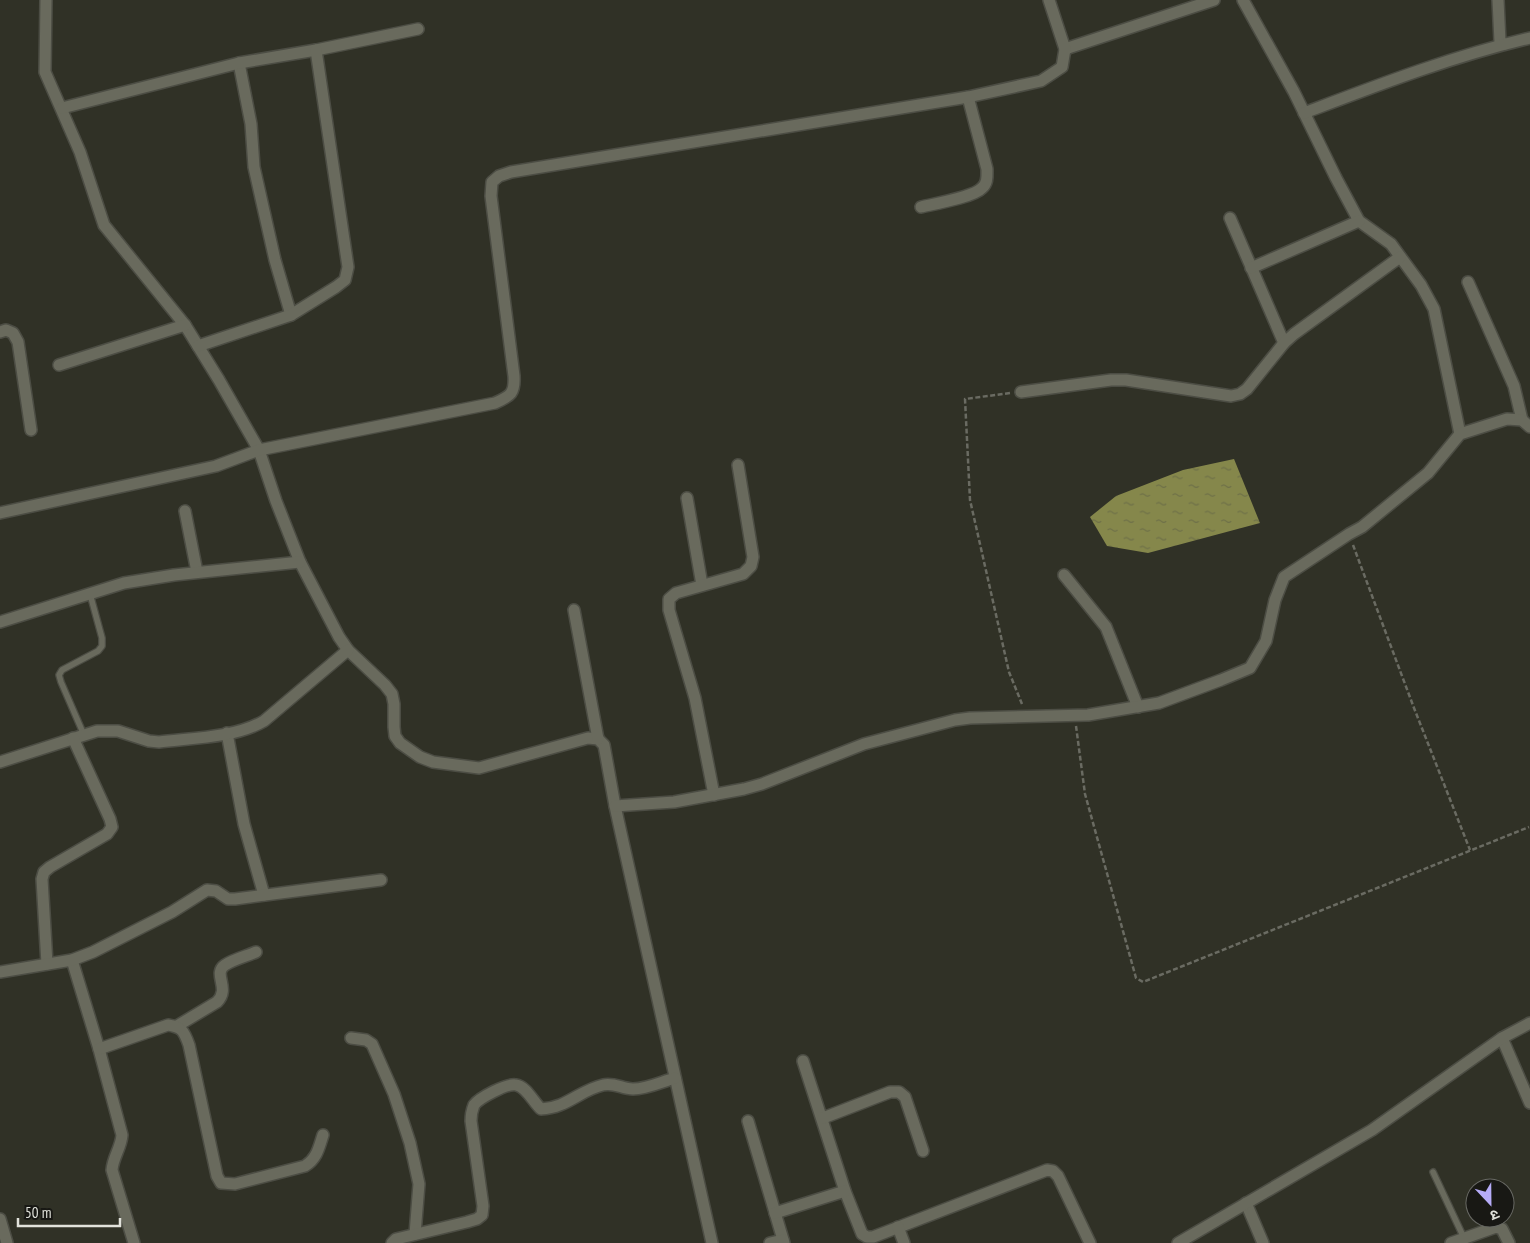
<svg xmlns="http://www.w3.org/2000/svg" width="1530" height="1243" font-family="'PT Sans Narrow','Noto Sans Devanagari',sans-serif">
<defs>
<pattern id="water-ripples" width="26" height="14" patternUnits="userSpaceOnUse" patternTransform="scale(1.25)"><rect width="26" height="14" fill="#85874b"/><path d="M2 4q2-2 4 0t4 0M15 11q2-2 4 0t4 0" fill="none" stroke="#6e7048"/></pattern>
</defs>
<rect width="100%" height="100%" fill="#303126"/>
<path fill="url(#water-ripples)" d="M1234,459L1260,523L1148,553L1107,546L1090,517L1116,496L1183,470Z"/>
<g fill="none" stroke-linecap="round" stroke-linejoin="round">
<defs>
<g id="service">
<path d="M84,735L61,682L59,675L62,670L98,651L102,646V638L90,594"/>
<path d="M1433,1172L1464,1238"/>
</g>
<g id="minor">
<path d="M46,0L45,72L80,152L104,225L185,325L219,380L259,450L276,501L300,562L339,637L348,650L385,685L392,694L394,704V727L395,736L400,743L420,757L433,762L479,768L588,738L598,739L604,745L615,806L712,1243"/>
<path d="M1243,0L1294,92L1336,178L1359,221L1391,244L1421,285L1434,309L1460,434"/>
<path d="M1498,0L1500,42L1505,44"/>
<path d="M1065,49L1214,0"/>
<path d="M239,63L251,124L254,167L275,260L291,315"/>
<path d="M62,108L239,63L316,50L418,29"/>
<path d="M1304,113C1378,85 1453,56 1530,38"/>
<path d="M921,207C934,204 974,197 982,188C988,183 987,176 987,169L968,97"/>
<path d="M1230,218L1284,343"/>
<path d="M1251,268L1359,221"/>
<path d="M1468,282L1514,386L1522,420"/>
<path d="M0,332L6,330L13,333L18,342L31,430"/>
<path d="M198,346L291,315L336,287L345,280L348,267L316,50"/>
<path d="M59,365L185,325"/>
<path d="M1021,392L1111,380H1126L1231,396L1240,394L1247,389L1284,343L1294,334L1400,257"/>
<path d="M687,498L702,585"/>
<path d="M185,511L197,572"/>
<path d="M0,513L216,466L259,450L495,403C511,396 515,393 514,376L491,196L492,182L499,176L511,172L968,97L1041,81L1062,67L1065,49L1049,0"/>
<path d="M1064,575L1106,627L1138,707"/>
<path d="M574,610L598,739"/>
<path d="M0,622L124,583L174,575L300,562"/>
<path d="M227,733L244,824L264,895"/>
<path d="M0,762L97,731H118L149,741L159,742C192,738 235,738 264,721L348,650"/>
<path d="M714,795L695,698L669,610V599L676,593L743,574L751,566L753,557L738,465"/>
<path d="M615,806L674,802L744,789L762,784L864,744L955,720L970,718L1088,715L1159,703L1221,680L1250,668L1266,641L1275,600L1284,577L1349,534L1362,527L1428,473L1460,434L1507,419L1522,420L1530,427"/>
<path d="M72,960L99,1049L122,1135C121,1148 113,1157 112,1170L134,1243"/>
<path d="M47,964L42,879L44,872L50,867L107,834L112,827L110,819L73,738"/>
<path d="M0,972L72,960L93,952L172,912L207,890L216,891L228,899H235L381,880"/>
<path d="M177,1026L217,1002C231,988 212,974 225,965C234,959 247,956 256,952"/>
<path d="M351,1038L366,1040L372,1044L394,1094L410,1143L419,1184L415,1234"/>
<path d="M1502,1038L1530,1103"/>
<path d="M99,1049L168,1025C182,1027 184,1031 189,1045L217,1176L221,1183L235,1184L305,1166C317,1159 319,1147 323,1135"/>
<path d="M803,1061L845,1191L862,1234L867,1237H873L1047,1170L1053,1171L1058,1176L1090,1243"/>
<path d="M823,1118L890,1092H899L905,1097L923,1151"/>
<path d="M748,1121L784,1243"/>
<path d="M1246,1203L1263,1243"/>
<path d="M775,1213L845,1191"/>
<path d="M0,1219L7,1243"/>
<path d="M898,1227L904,1243"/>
<path d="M392,1243L396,1239L467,1222L477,1219L482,1215L483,1206L471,1121C471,1115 472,1110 474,1105C479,1098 507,1083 516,1085C526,1086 534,1103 541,1109C567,1108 580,1090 603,1085C614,1082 622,1089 633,1089C647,1089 661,1082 675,1078"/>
<path d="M770,1243L783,1240"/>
<path d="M1178,1243L1372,1130L1502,1038L1530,1023"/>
<path d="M1451,1243L1496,1227L1502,1229L1509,1243"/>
</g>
</defs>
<use href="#service" stroke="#4c4d44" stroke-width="8"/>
<use href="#minor" stroke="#4c4d44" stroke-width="14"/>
<g stroke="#6a6b62" stroke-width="2.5" stroke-dasharray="5 2.5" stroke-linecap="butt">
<path d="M1010,393L965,399L970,500L1009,672L1022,704"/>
<path d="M1353,545L1414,708L1470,850"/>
<path d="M1076,726L1085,794L1136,978L1143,982L1529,827"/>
</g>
<use href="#service" stroke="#696a5d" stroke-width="5.5"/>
<use href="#minor" stroke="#696a5d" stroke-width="11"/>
</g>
<g transform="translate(1490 1203) rotate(158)"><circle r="24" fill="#181814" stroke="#686964"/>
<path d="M0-4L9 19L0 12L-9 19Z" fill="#b6acf8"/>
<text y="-8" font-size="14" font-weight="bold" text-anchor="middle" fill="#e1e2db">उ</text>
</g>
<path d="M18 1218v8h102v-8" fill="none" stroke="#e1e2db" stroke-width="2.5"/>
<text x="25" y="1218" font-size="15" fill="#e1e2db" stroke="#181814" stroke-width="4" paint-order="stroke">50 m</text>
</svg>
